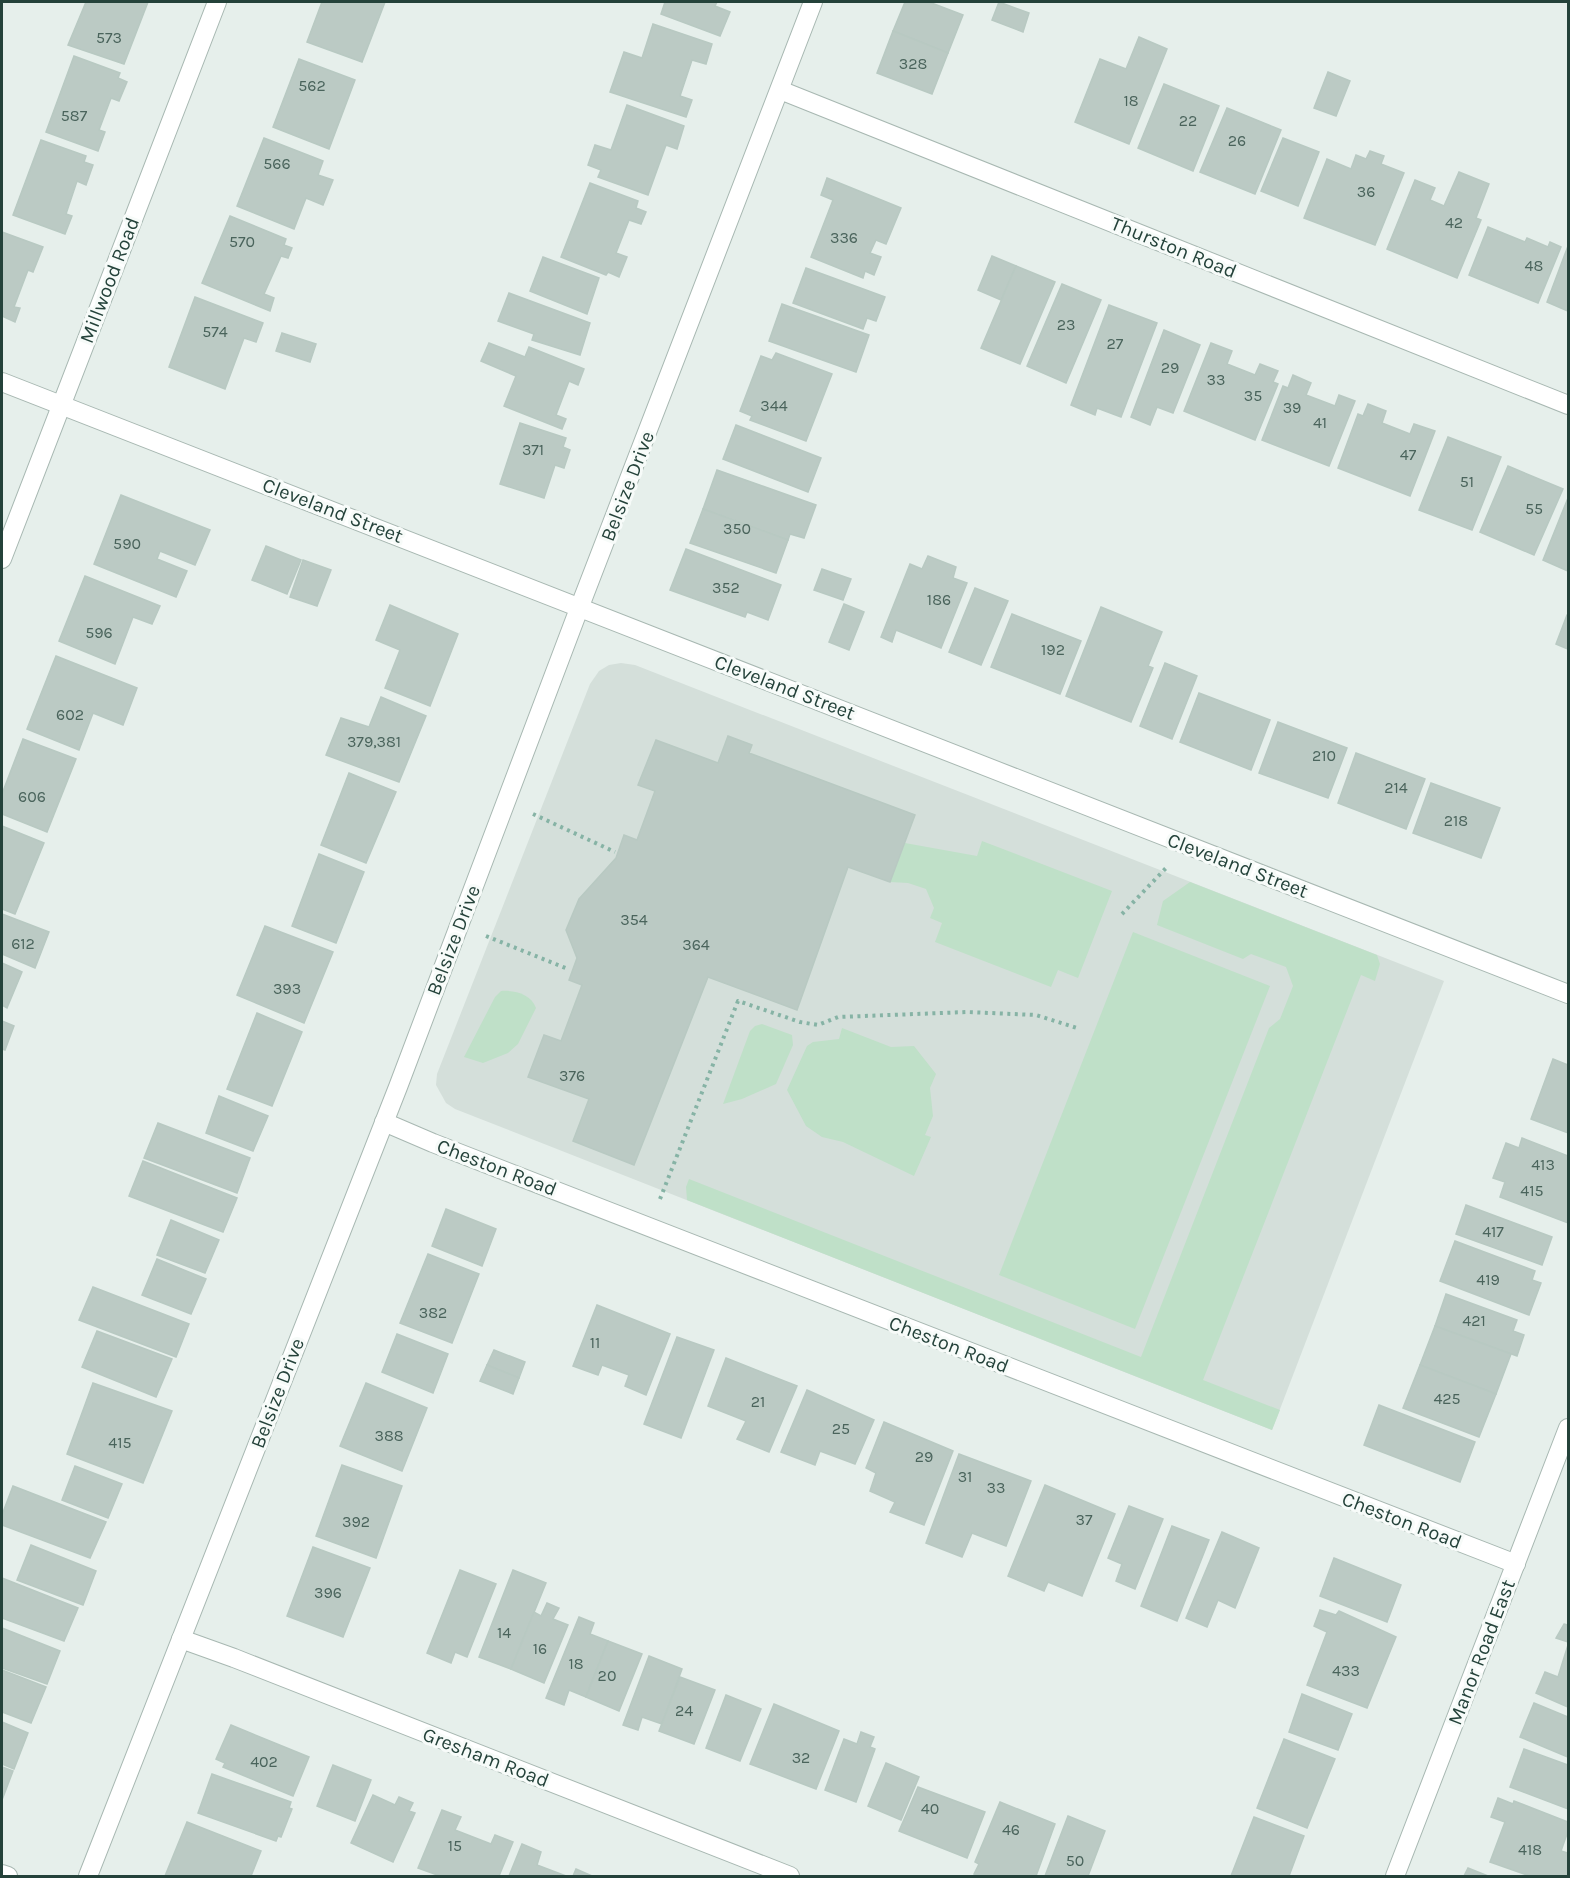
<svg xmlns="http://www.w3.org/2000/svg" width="1570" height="1878" font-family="Karla,sans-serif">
<rect width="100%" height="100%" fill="#e6efeb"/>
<path fill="#d4dfda" d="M621,663L635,665L1444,981L1272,1430L455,1109L446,1103L436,1085L437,1074L590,684L599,671L609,665Z"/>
<g fill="#bfe0c8">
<path d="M982,841L1112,891L1078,978L1058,970L1051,987L935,942L942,923L930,918L934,908L926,889L908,883L890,882L905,843L977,856Z"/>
<path d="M1190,882L1377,955L1380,964L1375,981L1361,975L1203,1380L1280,1410L1272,1430L687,1200L686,1187L689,1179L1141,1357L1269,1028L1280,1019L1293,986L1286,967L1251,954L1243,959L1157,925L1163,901Z"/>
<path d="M1133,932L1270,986L1135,1329L999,1275Z"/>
<path d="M501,991C515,990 531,994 536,1008L518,1044L508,1053L483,1063L464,1057L495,997Z"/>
<path d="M762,1024L792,1035L793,1045L776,1084L742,1099L723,1104L750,1031L755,1026Z"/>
<path d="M842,1028L891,1047L914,1046L936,1074L930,1088L933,1116L925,1135L931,1137L914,1176L843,1142L822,1137L806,1126L787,1090L807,1046L813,1042L839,1039Z"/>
</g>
<g fill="#bbcac4" stroke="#b8c9c2" stroke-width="1.5">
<path d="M86,2H148L124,64L68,45Z"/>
<path d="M322,2H385L362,62L307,42Z"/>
<path d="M665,2H717L715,6L730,12L720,36L661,14Z"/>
<path d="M905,2H929L963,15L948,53L893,31Z"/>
<path d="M999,2L1029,13L1023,32L992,20Z"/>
<path d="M653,24L712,44L706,64L692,60L680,96L692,100L686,117L610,92L624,52L642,58Z"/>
<path d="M893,31L948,53L932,94L877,73Z"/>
<path d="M1139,37L1167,49L1129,144L1075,122L1100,59L1126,69Z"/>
<path d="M74,56L120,73L118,78L127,82L119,101L111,98L99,130L105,132L98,151L46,132Z"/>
<path d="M299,59L355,80L329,149L273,127Z"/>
<path d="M1328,72L1350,81L1336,116L1314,108Z"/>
<path d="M1164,84L1219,106L1193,171L1138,148Z"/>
<path d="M627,105L684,126L677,149L666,145L648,195L598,177L601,170L588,165L595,145L611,150Z"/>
<path d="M1227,108L1281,130L1255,194L1200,172Z"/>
<path d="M264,138L323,161L318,175L333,180L323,205L306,198L294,229L237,206Z"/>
<path d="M1283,138L1319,152L1298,206L1261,191Z"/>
<path d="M41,140L86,156L84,162L93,165L86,185L77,181L66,214L72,216L65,234L13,215Z"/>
<path d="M1370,151L1384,156L1381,164L1404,173L1375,245L1304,218L1327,159L1351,169L1356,155L1366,159Z"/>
<path d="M1459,172L1489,184L1476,218L1481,220L1457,278L1387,249L1415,180L1435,188L1430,200L1444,206Z"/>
<path d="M827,178L901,208L886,244L876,240L870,253L881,257L874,275L865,271L863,278L811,257L833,200L821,195Z"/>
<path d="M590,183L638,201L636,208L646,212L641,224L629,220L616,253L627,257L619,277L608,272L606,275L561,257Z"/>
<path d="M230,216L286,239L284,245L292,248L288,258L281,256L264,294L274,298L270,311L202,283Z"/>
<path d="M1488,227L1525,242L1527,238L1548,247L1550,242L1561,247L1538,303L1469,275Z"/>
<path d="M2,232L43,247L33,272L28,270L14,307L20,308L15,322L2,316Z"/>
<path d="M1568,246V311L1547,302Z"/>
<path d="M992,256L1016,266L1001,300L978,290Z"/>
<path d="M543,257L599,278L587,314L530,291Z"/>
<path d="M1016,266L1055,282L1020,364L981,348Z"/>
<path d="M806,268L885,297L876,321L867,318L863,329L793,303Z"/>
<path d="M1062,284L1101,300L1066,383L1027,366Z"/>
<path d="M509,293L590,323L580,355L532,340L534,334L498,321Z"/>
<path d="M195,297L263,323L256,342L244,338L225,389L169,367Z"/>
<path d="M782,304L869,335L856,372L769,341Z"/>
<path d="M1109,305L1157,323L1121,417L1097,408L1095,415L1071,405Z"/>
<path d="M1164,330L1200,345L1173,413L1157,407L1150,425L1131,417Z"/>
<path d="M282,333L316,344L310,362L276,351Z"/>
<path d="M489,343L525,357L529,347L584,369L578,385L569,381L556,415L566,419L562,429L504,406L516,376L481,361Z"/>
<path d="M1211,343L1232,351L1227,364L1255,375L1260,364L1278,371L1273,382L1278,384L1255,440L1184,411Z"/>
<path d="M776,353L832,374L806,441L750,420L752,416L740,411L761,356L772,360Z"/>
<path d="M1293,375L1311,383L1306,395L1335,406L1339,395L1355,401L1329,466L1262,440L1283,386L1288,388Z"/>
<path d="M1368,404L1386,411L1382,423L1410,434L1414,424L1435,431L1410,496L1338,468L1358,414L1363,416Z"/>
<path d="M520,423L566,438L563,447L570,450L564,468L555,465L544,498L500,484Z"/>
<path d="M736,425L821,458L808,492L723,459Z"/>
<path d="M1448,437L1501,457L1472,530L1419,510Z"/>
<path d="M1508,466L1563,489L1534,555L1480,532Z"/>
<path d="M717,470L816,505L804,538L790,534L788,540L703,509Z"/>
<path d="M121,495L210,530L195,565L160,551L157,559L187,571L176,597L94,564Z"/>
<path d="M1568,498V571L1543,560Z"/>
<path d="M703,509L788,540L776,573L690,543Z"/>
<path d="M266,546L301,560L287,594L252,580Z"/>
<path d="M686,549L781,585L768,620L747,612L745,617L670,590Z"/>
<path d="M928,556L956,567L953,578L967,583L941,648L896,630L892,642L881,637L910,564L922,569Z"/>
<path d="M303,560L331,570L317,606L290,597Z"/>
<path d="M822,569L851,579L843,600L814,590Z"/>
<path d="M85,576L160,606L152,624L133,617L115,664L59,641Z"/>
<path d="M975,588L1008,601L981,665L949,652Z"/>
<path d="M844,604L864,612L849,650L829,642Z"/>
<path d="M390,605L458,634L430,706L385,688L400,650L376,640Z"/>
<path d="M1101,607L1162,632L1148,666L1153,668L1131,722L1066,696Z"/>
<path d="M1012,614L1081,641L1060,694L991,667Z"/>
<path d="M1567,615H1568V649L1556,644Z"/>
<path d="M56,656L137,688L123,725L93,713L79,750L27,729Z"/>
<path d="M1165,663L1197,676L1172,739L1140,726Z"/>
<path d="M1199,693L1270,720L1251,770L1180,742Z"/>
<path d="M381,697L426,716L399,782L326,755L341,718L369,727Z"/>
<path d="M1278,722L1347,748L1328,798L1259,773Z"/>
<path d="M728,736L752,745L749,753L915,815L890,882L848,867L797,1010L708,977L634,1165L573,1141L589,1099L528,1077L544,1035L561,1041L582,985L569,980L577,958L566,930L579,899L616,858L624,835L637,840L655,791L638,785L656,740L718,763Z"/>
<path d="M23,739L76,759L47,832L2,814V794Z"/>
<path d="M1356,753L1425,779L1406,829L1338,803Z"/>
<path d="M349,773L396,792L366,863L321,845Z"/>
<path d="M1431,783L1500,808L1481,858L1413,833Z"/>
<path d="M2,826L44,843L15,914L2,909Z"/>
<path d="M319,854L364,872L336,943L292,926Z"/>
<path d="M2,914L49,932L35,968L2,954Z"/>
<path d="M265,926L333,952L304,1023L237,995Z"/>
<path d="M2,963L22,972L7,1008L2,1005Z"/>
<path d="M257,1013L302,1032L272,1106L227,1089Z"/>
<path d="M2,1021L14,1026L5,1050L2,1049Z"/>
<path d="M1553,1059L1568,1065V1133L1531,1119Z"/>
<path d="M219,1096L268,1116L253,1151L206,1133Z"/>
<path d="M158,1123L250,1158L237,1193L144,1158Z"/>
<path d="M1522,1138L1568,1156V1223L1500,1197L1505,1182L1493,1178L1506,1143L1519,1148Z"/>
<path d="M143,1161L237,1198L223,1232L129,1196Z"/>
<path d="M1466,1205L1552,1237L1542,1265L1456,1234Z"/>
<path d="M446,1209L496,1229L482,1266L432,1246Z"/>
<path d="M171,1220L219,1240L205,1273L157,1255Z"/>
<path d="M1455,1241L1535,1271L1532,1280L1541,1283L1529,1315L1440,1281Z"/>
<path d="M428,1254L479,1274L452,1343L400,1323Z"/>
<path d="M157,1259L206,1279L191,1314L142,1295Z"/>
<path d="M93,1287L189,1324L176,1357L79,1320Z"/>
<path d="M1446,1294L1517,1320L1513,1331L1524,1335L1517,1356L1435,1326Z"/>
<path d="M597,1305L670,1334L646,1395L625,1386L629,1375L602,1365L598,1375L573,1366Z"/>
<path d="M1435,1326L1511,1354L1496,1394L1420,1365Z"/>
<path d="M97,1331L172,1359L156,1397L82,1367Z"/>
<path d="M397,1334L448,1354L433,1393L382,1372Z"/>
<path d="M677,1337L714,1350L681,1438L644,1424Z"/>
<path d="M494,1350L525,1362L519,1378L487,1365Z"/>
<path d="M726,1358L797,1386L769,1452L737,1439L746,1421L708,1406Z"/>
<path d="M487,1365L519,1378L513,1394L480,1381Z"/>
<path d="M1420,1365L1496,1394L1479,1437L1403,1408Z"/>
<path d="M93,1383L172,1411L143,1483L67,1454Z"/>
<path d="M366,1383L427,1408L402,1471L340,1446Z"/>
<path d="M807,1390L874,1420L855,1464L820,1451L815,1465L781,1452Z"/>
<path d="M1379,1405L1475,1442L1460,1482L1364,1445Z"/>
<path d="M884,1422L953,1451L924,1525L890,1512L895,1502L870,1491L876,1473L866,1468Z"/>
<path d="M959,1454L1031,1481L1006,1546L972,1533L962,1557L926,1543Z"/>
<path d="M342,1465L402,1486L376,1558L316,1536Z"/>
<path d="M75,1466L122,1484L108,1518L62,1500Z"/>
<path d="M1045,1485L1115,1514L1082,1596L1048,1582L1044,1591L1008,1576Z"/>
<path d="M13,1486L106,1522L90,1558L2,1525V1515Z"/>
<path d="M1129,1506L1163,1519L1135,1589L1116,1581L1122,1564L1108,1558Z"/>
<path d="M1172,1526L1209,1540L1177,1621L1141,1606Z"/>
<path d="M1222,1532L1259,1548L1235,1608L1218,1600L1207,1627L1186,1618Z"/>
<path d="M31,1545L96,1571L83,1605L17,1580Z"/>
<path d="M313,1547L370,1568L343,1637L287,1616Z"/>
<path d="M1334,1558L1401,1585L1387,1622L1320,1596Z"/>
<path d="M460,1570L496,1584L467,1657L455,1652L451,1663L427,1653Z"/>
<path d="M513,1570L546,1583L511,1669L479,1657Z"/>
<path d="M2,1578L78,1608L64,1641L2,1618Z"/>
<path d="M547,1603L559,1608L553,1619L568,1625L544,1683L511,1669L534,1612L541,1616Z"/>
<path d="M1320,1610L1336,1615L1339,1611L1396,1637L1367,1708L1307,1685L1327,1632L1314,1626Z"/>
<path d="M579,1617L594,1623L590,1634L608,1641L586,1697L569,1690L564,1705L546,1698Z"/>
<path d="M1564,1624L1568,1625V1642L1556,1638Z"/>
<path d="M2,1628L60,1651L47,1684L2,1668Z"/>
<path d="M608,1641L642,1654L619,1711L586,1697Z"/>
<path d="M1568,1645V1707L1536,1693L1545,1672L1558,1677Z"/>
<path d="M649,1656L682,1669L662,1724L642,1717L638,1730L623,1725Z"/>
<path d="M2,1670L46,1687L31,1723L2,1712Z"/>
<path d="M680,1677L715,1690L694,1744L659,1731Z"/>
<path d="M1302,1694L1352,1714L1338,1750L1289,1732Z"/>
<path d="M726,1695L761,1709L740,1761L706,1748Z"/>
<path d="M1534,1703L1568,1717V1757L1520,1737Z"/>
<path d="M774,1704L839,1731L816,1789L750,1764Z"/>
<path d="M2,1722L28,1733L14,1769L2,1764Z"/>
<path d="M231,1725L309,1757L293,1796L223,1767L225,1763L216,1759Z"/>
<path d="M861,1732L874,1737L870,1747L875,1749L856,1802L825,1790L844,1739L857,1744Z"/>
<path d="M1284,1739L1335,1759L1307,1828L1257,1808Z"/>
<path d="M1524,1749L1568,1765V1809L1510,1787Z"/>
<path d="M886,1763L919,1777L901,1820L868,1806Z"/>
<path d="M333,1765L371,1780L355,1821L317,1806Z"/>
<path d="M2,1767L13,1771L2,1800Z"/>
<path d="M212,1774L291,1802L289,1808L292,1809L281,1837L278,1836L276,1841L198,1813Z"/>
<path d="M918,1787L985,1812L967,1858L899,1831Z"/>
<path d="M373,1795L395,1805L399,1797L413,1803L409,1811L415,1813L393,1862L351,1843Z"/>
<path d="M1498,1798L1513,1804L1514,1801L1568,1822V1831L1561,1851L1568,1853V1876H1530L1490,1862L1505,1822L1491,1817Z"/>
<path d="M1000,1802L1055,1824L1036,1876H980L974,1874L979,1864L975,1862Z"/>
<path d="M442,1810L461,1817L455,1830L491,1844L495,1835L513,1842L499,1876H440L418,1868Z"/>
<path d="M1068,1816L1105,1831L1088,1876H1045Z"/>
<path d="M1254,1817L1304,1836L1289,1876H1231Z"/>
<path d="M187,1822L261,1851L251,1876H165Z"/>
<path d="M522,1844L541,1852L537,1865L566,1876H509Z"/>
<path d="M1468,1868L1488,1876H1464Z"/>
<path d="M576,1869L592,1876H573Z"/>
</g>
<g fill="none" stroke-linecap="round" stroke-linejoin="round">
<defs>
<path id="lane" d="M2,1874L8,1876"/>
<g id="street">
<path d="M780,90L1568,405"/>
<path d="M2,382L1568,994"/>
<path d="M2,559L217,2"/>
<path d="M384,1122L433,1143L1516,1564"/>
<path d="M181,1639L234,1658L790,1876"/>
<path d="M88,1876L398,1087L580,606L813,2"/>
<path d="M1395,1876L1568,1428"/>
</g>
</defs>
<use href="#lane" stroke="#a8b8b2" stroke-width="20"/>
<use href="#street" stroke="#a8b8b2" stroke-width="20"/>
<g stroke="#86b3a5" stroke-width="4" stroke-dasharray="3 4.5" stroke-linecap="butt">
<path d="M533,814L615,852"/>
<path d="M1122,914L1167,867"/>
<path d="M486,936L568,969"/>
<path d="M660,1199L738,1001L800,1022L818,1025L838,1017L967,1012L1036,1015L1077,1028"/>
</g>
<use href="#lane" stroke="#fff" stroke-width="18"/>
<use href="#street" stroke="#fff" stroke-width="18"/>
</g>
<g text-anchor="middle" stroke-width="6" stroke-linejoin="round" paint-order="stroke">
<g font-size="16" fill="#4a645c">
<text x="109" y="43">573</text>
<text x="913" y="69">328</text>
<text x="312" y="91">562</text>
<text x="1131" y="106">18</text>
<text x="74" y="121">587</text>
<text x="1188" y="126">22</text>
<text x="1237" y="146">26</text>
<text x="277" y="169">566</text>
<text x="1366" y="197">36</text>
<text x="1454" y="228">42</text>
<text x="844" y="243">336</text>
<text x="242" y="247">570</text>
<text x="1534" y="271">48</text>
<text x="1066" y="330">23</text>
<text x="215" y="337">574</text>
<text x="1115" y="349">27</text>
<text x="1170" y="373">29</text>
<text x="1216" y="385">33</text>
<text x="1253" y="401">35</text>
<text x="774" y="411">344</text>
<text x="1292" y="413">39</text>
<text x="1320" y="428">41</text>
<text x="533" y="455">371</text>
<text x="1408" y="460">47</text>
<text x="1467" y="487">51</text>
<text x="1534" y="514">55</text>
<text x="737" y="534">350</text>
<text x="127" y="549">590</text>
<text x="726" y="593">352</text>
<text x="939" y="605">186</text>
<text x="99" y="638">596</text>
<text x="1053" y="655">192</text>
<text x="70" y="720">602</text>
<text x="374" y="747">379,381</text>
<text x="1324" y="761">210</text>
<text x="1396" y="793">214</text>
<text x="32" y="802">606</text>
<text x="1456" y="826">218</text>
<text x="634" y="925">354</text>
<text x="23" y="949">612</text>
<text x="696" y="950">364</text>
<text x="287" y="994">393</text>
<text x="572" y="1081">376</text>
<text x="1543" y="1170">413</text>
<text x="1532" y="1196">415</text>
<text x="1493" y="1237">417</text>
<text x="1488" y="1285">419</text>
<text x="433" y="1318">382</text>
<text x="1474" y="1326">421</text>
<text x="595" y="1348">11</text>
<text x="1447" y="1404">425</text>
<text x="758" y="1407">21</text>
<text x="841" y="1434">25</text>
<text x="389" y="1441">388</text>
<text x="120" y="1448">415</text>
<text x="924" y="1462">29</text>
<text x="965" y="1482">31</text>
<text x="996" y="1493">33</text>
<text x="1084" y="1525">37</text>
<text x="356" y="1527">392</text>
<text x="328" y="1598">396</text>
<text x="504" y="1638">14</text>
<text x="540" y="1654">16</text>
<text x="576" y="1669">18</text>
<text x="1346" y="1676">433</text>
<text x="607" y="1681">20</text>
<text x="684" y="1716">24</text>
<text x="801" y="1763">32</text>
<text x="264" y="1767">402</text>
<text x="930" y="1814">40</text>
<text x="1011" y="1835">46</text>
<text x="455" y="1851">15</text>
<text x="1530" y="1855">418</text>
<text x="1075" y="1866">50</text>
</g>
<g font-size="20" fill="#24423a" stroke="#f7fbf9">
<text transform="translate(1174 247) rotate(22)" y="7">Thurston Road</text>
<text transform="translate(109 280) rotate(-69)" y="7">Millwood Road</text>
<text transform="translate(627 486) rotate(-69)" y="7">Belsize Drive</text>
<text transform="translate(333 510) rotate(21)" y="7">Cleveland Street</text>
<text transform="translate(785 687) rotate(21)" y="7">Cleveland Street</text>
<text transform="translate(1238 865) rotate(21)" y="7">Cleveland Street</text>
<text transform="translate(453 940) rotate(-69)" y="7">Belsize Drive</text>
<text transform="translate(497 1167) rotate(21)" y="7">Cheston Road</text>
<text transform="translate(949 1344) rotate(21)" y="7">Cheston Road</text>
<text transform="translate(277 1393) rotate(-69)" y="7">Belsize Drive</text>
<text transform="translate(1402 1520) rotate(21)" y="7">Cheston Road</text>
<text transform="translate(1481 1652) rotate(-69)" y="7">Manor Road East</text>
<text transform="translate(486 1757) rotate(21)" y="7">Gresham Road</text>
</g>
</g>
<rect width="1570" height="1878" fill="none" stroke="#24423a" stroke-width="6"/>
</svg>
